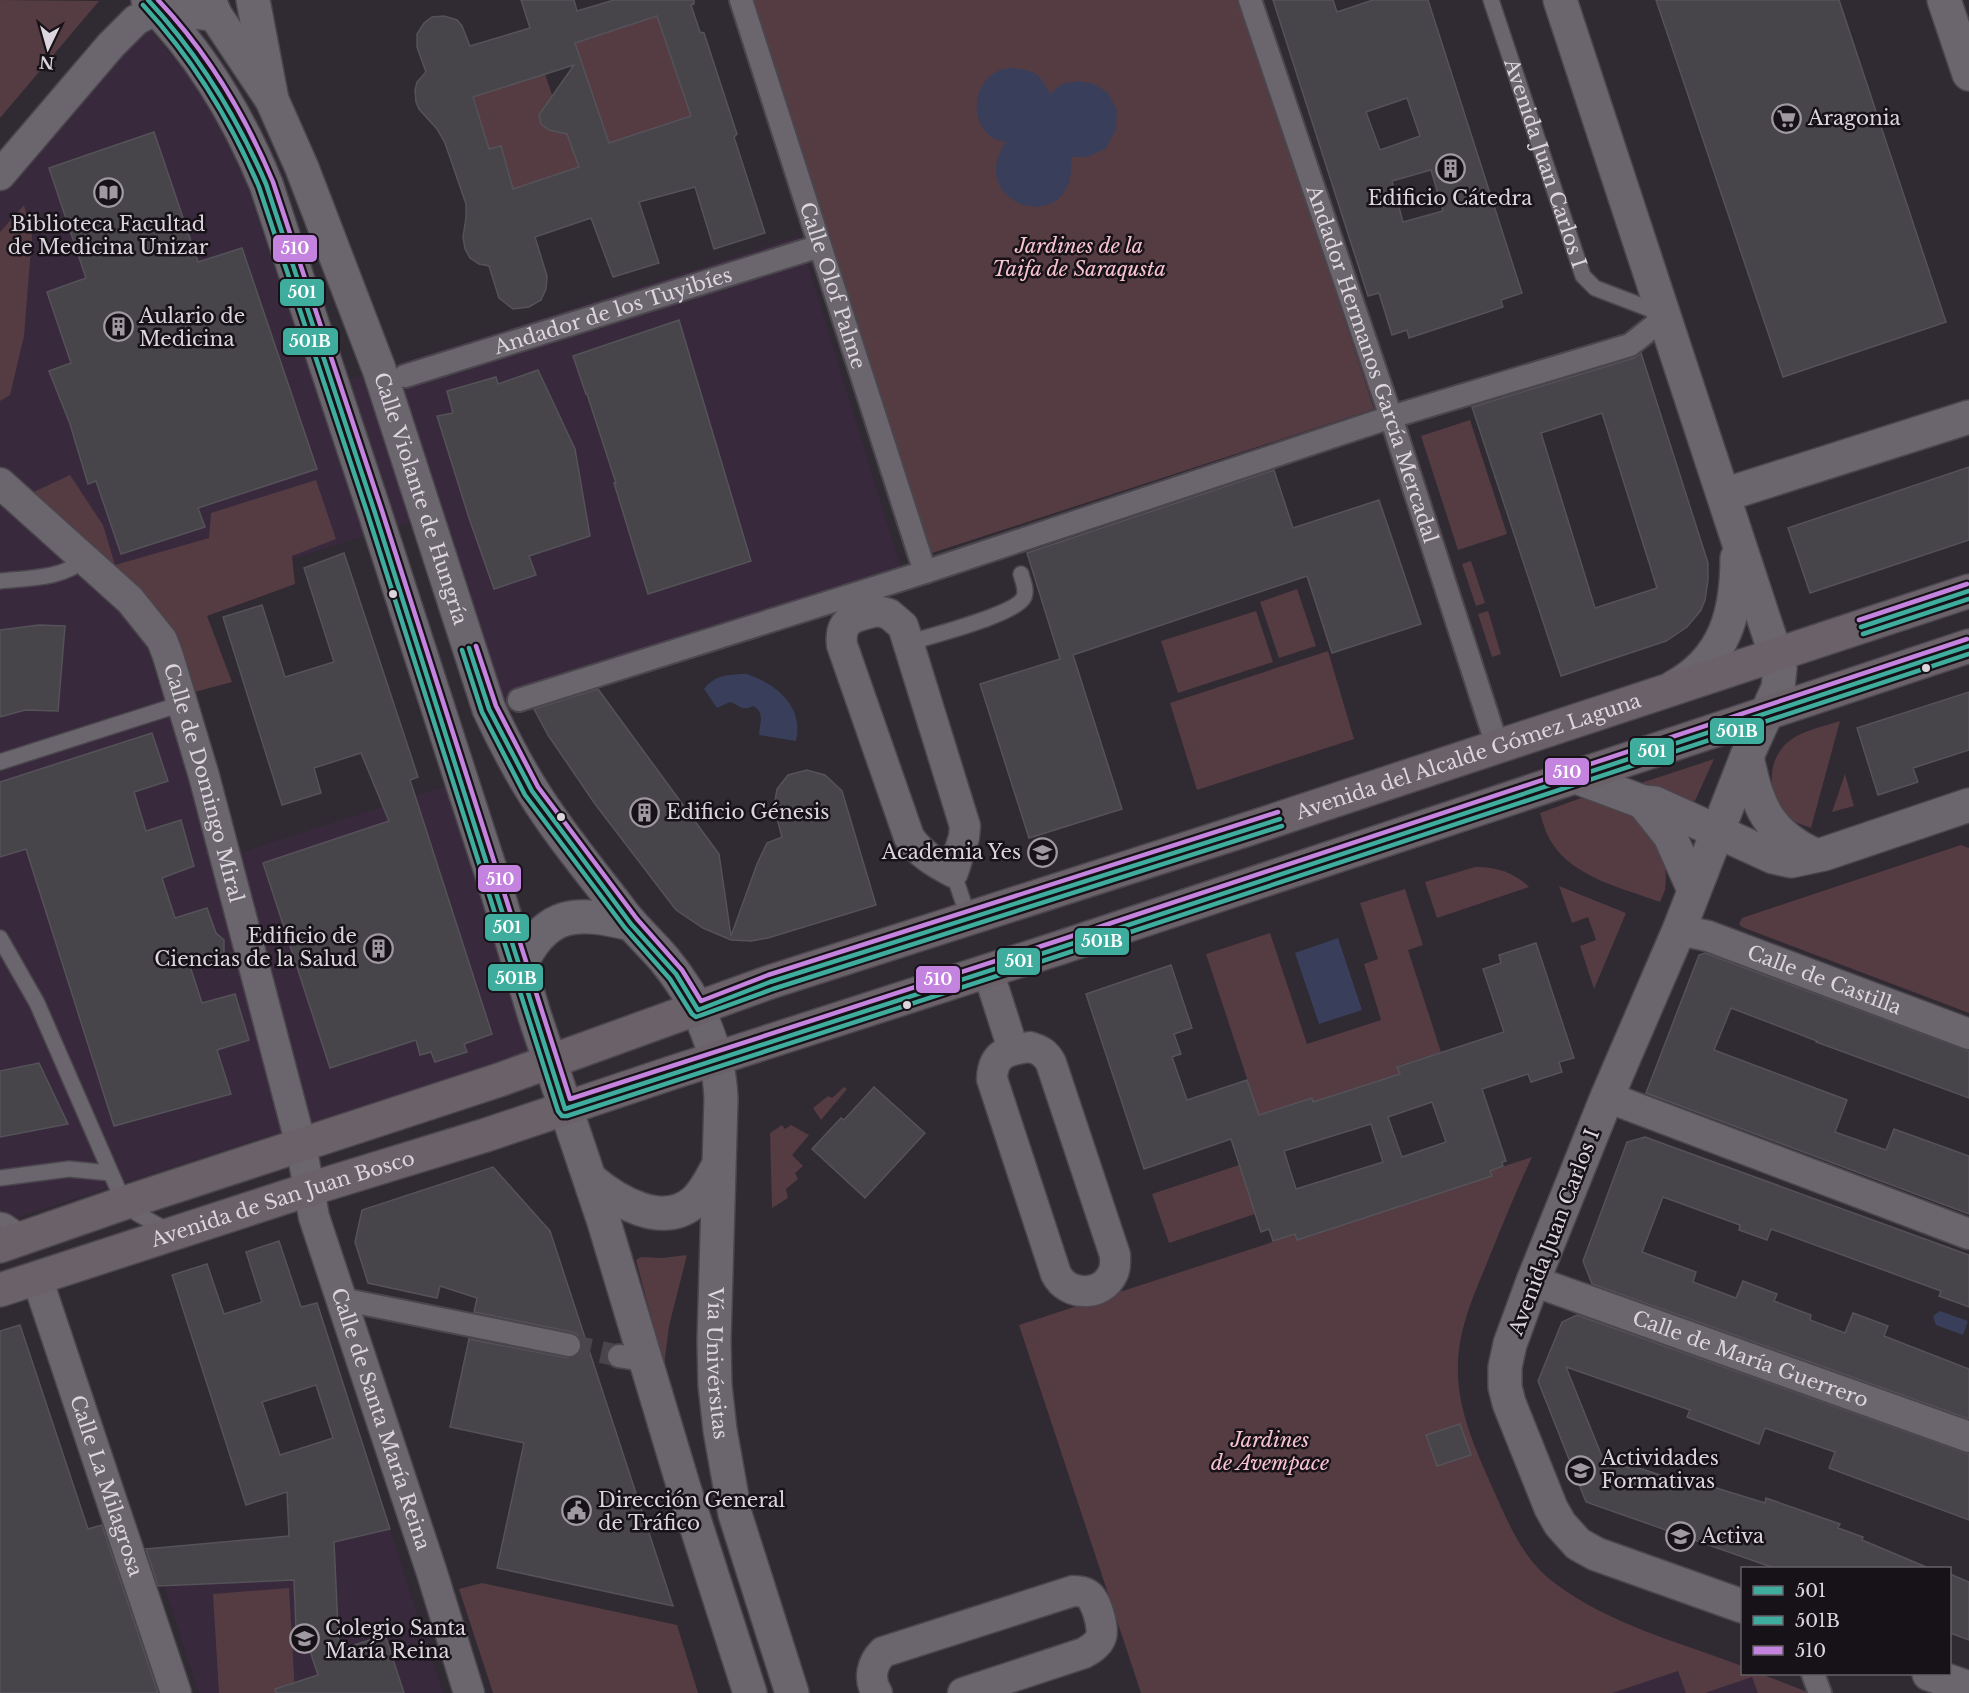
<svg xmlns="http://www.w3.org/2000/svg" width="1969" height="1693" font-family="'Libre Baskerville',serif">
<rect width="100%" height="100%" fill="#302a32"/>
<g fill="#382a3c">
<path d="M146,25L224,118L316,390L799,236L906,585L501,713L432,515L170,597L147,648L167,709L234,855L445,786L529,1052L0,1223V189Z"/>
<path d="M374,1481L443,1693H199L152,1549L289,1536Z"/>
<path d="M1719,1657L1742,1666V1674H1761L1810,1693H1612Z"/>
</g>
<g fill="#553b42">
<path d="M0,0L99,1L0,118Z"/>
<path d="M749,0H1239L1374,409L932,553Z"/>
<path d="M657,16L691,116L609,143L575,43Z"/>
<path d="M545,74L553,98L539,115L541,124L549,130L567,134L579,167L513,204L501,146L489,149L470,84Z"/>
<path d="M24,205L32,236L24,336L10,395L0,401V232Z"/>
<path d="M1470,420L1507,534L1458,550L1421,436Z"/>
<path d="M70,475L103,525L115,565L209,538L211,513L316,480L336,539L292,556L295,584L207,616L232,682L191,693L25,496Z"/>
<path d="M1471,561L1485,603L1476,606L1462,564Z"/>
<path d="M1297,589L1316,646L1279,658L1260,602Z"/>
<path d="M1256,611L1273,662L1178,693L1161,641Z"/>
<path d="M1488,611L1501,654L1492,657L1478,614Z"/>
<path d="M1328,651L1354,739L1197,790L1170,703Z"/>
<path d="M1840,721L1811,828C1803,825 1793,822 1787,816C1766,794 1766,756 1792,739C1805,730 1825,726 1840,721Z"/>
<path d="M1714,759L1693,805L1641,783Z"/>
<path d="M1845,774L1854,806L1832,812Z"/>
<path d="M1581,798L1598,800L1636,815L1663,852L1666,876L1665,890L1660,902C1623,888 1574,878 1552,843C1546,834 1543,823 1540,813Z"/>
<path d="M1961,845L1969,848V1013L1742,927L1739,924L1742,918Z"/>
<path d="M1475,867C1494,866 1516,873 1529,887L1437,918L1425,882Z"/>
<path d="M1559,886L1626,913L1594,989L1580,946L1596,940L1588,917L1572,923Z"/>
<path d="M1405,889L1423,945L1408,950L1441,1052L1397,1066L1400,1074L1342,1092L1314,1106L1312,1098L1259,1115L1206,954L1270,933L1307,1044L1381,1020L1364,964L1378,959L1360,903Z"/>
<path d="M844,1087L847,1089L821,1120L813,1108L828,1096L832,1098Z"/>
<path d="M782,1125L785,1129L791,1125L809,1135L792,1155L803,1166L795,1173L798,1179L786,1189L788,1198L772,1208L770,1133Z"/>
<path d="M1532,1157C1517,1189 1504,1221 1491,1253C1475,1293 1456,1331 1458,1375C1459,1414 1478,1455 1494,1491C1510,1527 1524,1561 1556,1584C1609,1624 1681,1643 1742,1666V1674H1761L1810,1693H1758L1752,1677L1705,1693H1686L1678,1671L1612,1693H1141L1019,1325Z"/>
<path d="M1239,1165L1255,1214L1169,1243L1152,1194Z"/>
<path d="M687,1255L669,1326L664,1366L636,1260L641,1257L662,1258Z"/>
<path d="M482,1583L677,1625L698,1693H493L459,1589Z"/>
<path d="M289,1588L295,1693H219L213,1594Z"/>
</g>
<g fill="#393f5a">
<path d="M1011,68C1034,70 1040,73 1050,94L1062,84L1078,81L1094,84L1108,93L1117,110L1116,130L1105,149L1087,157H1071C1071,168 1072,179 1066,189C1045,229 969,196 1006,142C1002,141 996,140 993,138C969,122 972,84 998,71C1001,69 1007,69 1011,68Z"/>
<path d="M747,674C777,685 804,706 796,741L759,735C760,723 765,712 753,706C742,712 740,705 730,702L717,708L704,689C714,675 731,674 747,674Z"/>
<path d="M1338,938L1362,1010L1319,1024L1295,953Z"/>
<path d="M1940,1311L1968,1321L1963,1335L1936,1325L1933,1316Z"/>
</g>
<g fill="#47444a" stroke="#555259" stroke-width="1.5" fill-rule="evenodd">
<path d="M521,0H574L577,11L614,0H694V4L691,5L700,32L704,33L737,134L734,137L765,233L714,249L695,187L639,202L659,263L613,277L591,218L535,237L547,276L546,289L541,300L529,307L513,309L499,298L489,266L479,264L470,258L465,249L463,237L466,218V204L445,143L437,129L419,109L416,102L415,90L417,82L426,72L417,47V34L424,23L432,17L444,16L457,20L462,26L470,46L530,28ZM657,16L691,116L609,143L575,43ZM574,65L539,115L541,124L549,130L567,134L579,167L513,189L501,146L489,149L473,97Z"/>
<path d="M1273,0H1333L1337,12L1373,0H1428L1522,293L1501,300L1503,307L1409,338L1407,330L1392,335L1379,293L1368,296ZM1407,98L1420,136L1380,150L1366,112ZM1431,170L1443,211L1403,222L1392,181Z"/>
<path d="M1656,0H1839L1946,322L1783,377Z"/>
<path d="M154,132L198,262L242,248L317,469L198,508L205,527L121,554L96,481L88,484L70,424L49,371L71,363L47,292L86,278L49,168Z"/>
<path d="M679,320L751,561L648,594L614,483H616L587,394H586L573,356Z"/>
<path d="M1641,353L1708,563V580L1705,600L1701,610L1687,627L1666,641L1561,676L1472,407L1634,358ZM1602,413L1657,588L1595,608L1541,433Z"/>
<path d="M538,370L575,449L590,536L529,556L536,575L494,589L469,518L437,416L453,413L447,391L496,377L498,384Z"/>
<path d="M1969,467V540L1810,593L1788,528Z"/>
<path d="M1274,470L1293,528L1379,500L1421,624L1332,653L1307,576L1073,655L1122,809L1029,838L980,684L1060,659L1027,553Z"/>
<path d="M344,553L418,777L410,780L492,1034L464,1044L467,1052L435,1062L431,1052L420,1055L416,1040L330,1068L263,863L389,821L361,753L314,768L321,793L282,805L223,617L262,605L285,677L334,662L304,568Z"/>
<path d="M39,625L65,626L58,711L25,710L0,717V630Z"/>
<path d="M598,689L719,854L731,936L757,864L767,843L782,837L774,807L777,789L788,775L807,770L825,775L842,791L876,905L768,938L751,941L731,940L703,928L676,910L595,804L548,735L534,709Z"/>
<path d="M1969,692V750L1913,768L1918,782L1878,795L1857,728Z"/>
<path d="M152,733L168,781L134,792L146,831L181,820L194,866L162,878L175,918L207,908L216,933L224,940V953L189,963L202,1003L235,994L249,1040L217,1050L231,1094L114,1126L26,849L0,857V782Z"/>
<path d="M1536,943L1574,1058L1559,1062L1562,1072L1531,1082L1528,1074L1482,1089L1506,1161L1502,1162L1503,1166L1490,1171L1492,1176L1297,1240L1295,1234L1273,1241L1269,1229L1261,1232L1231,1139L1144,1169L1086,994L1171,965L1192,1028L1174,1034L1181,1054L1172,1057L1187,1100L1247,1080L1259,1115L1312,1098L1313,1102L1400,1074L1397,1067L1504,1032L1483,969L1501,963L1499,955ZM1432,1102L1446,1142L1402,1157L1388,1117ZM1371,1124L1383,1162L1296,1189L1284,1151Z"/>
<path d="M1705,953L1969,1051V1098L1816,1042L1817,1041L1731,1008L1714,1050L1847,1100L1835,1132L1886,1150L1894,1129L1969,1156V1214L1646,1093L1699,955Z"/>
<path d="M39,1063L68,1124L0,1137V1071Z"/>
<path d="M874,1087L925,1133L865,1198L812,1149L841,1118L844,1120Z"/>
<path d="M1645,1137L1969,1255V1307L1939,1296L1941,1291L1771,1229L1767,1240L1739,1230L1740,1225L1663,1197L1642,1252L1696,1272L1693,1282L1736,1298L1743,1281L1777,1294L1774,1301L1811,1315L1810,1320L1845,1333L1853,1313L1888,1326L1884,1336L1969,1369V1419L1592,1284L1583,1261L1627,1142Z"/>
<path d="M493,1167L550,1231L673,1606L497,1568L524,1443L450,1427L469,1339L567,1358L579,1354L582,1348V1341L578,1335L572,1332L474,1312L477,1298L440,1286L437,1298L368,1283L355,1242L362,1210Z"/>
<path d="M279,1241L301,1307L317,1303L390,1529L334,1542L339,1650L385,1635L404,1693H276L275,1689L318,1675L303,1630H296L294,1580L158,1586L146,1549L289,1536L287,1492L246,1505L172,1275L207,1264L224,1314L262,1302L246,1252ZM316,1385L333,1438L280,1455L262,1402Z"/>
<path d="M1577,1315L1969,1454V1520L1829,1468L1835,1452L1765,1428L1759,1444L1687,1417L1690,1410L1566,1367L1603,1459L1629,1468L1630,1465L1696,1487L1697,1482L1765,1503L1766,1498L1840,1524L1838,1528L1863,1537L1862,1540L1931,1569H1777L1586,1502L1538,1381L1562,1322Z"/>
<path d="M20,1325L88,1529L102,1525L158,1693H0V1331Z"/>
<path d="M1460,1424L1471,1455L1437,1466L1426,1435Z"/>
<path d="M1950,1574L1969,1582V1640L1950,1633Z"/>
</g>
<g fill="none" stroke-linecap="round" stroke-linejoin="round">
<path stroke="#4a444c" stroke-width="22" stroke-dasharray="22 11" stroke-linecap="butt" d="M569,1345L619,1356"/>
<defs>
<g id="service">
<path id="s1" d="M1491,0L1583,276L1595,288L1663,314"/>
<path d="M0,581C27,578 64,579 84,559"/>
<path d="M908,643C929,636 1016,615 1024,597C1027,590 1023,582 1021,574"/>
<path d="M0,762L181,704"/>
<path d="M953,872L969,919"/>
<path d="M0,938L37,1003L124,1203L138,1214L170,1232"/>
<path d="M0,1178L69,1169L110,1173"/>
<path d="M0,1220L5,1221L26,1235"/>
</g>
<g id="pedestrian">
<path id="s2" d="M741,0L925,572"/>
<path id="s3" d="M1250,0L1391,417L1492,730"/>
<path id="s4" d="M405,376L820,246"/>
<path d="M519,700L925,572L1391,417L1630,345L1664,318"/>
<path d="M341,1299L569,1345"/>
<path d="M619,1356L646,1360"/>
<path d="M1813,1674L1820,1693"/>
</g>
<g id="minor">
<path d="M0,175L111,45L136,20L157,9L216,16"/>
<path id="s5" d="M0,483L130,600L162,640L168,656L204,776L301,1145L314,1217L432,1573L469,1693"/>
<path d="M878,611L889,614L903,626L965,826L964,837L953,872C936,863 920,854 909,837L842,645C839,618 856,616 878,611Z"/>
<path id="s6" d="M1679,930L1708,936L1969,1034"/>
<path d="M988,971L1013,1049"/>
<path d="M1030,1047C1040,1050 1046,1053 1051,1063L1115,1255C1115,1261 1116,1267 1113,1273C1102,1298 1067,1296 1056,1274L992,1079C993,1053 1007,1050 1030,1047Z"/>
<path d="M1607,1097L1969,1234"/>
<path id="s7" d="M37,1278L176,1693"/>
<path id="s8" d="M1533,1281L1969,1437"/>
<path d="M877,1693C868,1679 872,1663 883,1652L1073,1591C1077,1591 1083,1591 1087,1594C1096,1598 1104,1628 1101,1637C1098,1645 1091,1649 1084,1653L963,1693"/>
</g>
<g id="tertiary">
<path d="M253,0L272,100"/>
<path d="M1560,0L1780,668L1778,688L1747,756L1679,930L1607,1097L1533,1281L1510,1344L1505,1367V1387L1509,1403L1551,1508L1560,1524L1578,1544L1596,1554L1742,1606"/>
<path d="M1944,0L1969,74"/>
<path d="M1724,495L1969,417"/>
<path d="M1674,687C1725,659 1737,613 1737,558"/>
<path d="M1747,756C1756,804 1768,834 1815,855"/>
<path d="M1576,777L1643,802L1655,803L1773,857L1791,861L1824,854L1969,805"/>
<path d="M1643,802L1670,836L1694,890"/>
<path d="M1929,1674L1969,1688"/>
</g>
<g id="secondary">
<path d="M148,0C200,52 238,116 266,184L375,513L493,878L535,1017L604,1222L684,1488L750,1693"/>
<path id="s9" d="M209,0L216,16L272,100L302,168L379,369L489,709C502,737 516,764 532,790C559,834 593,874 624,915C636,930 651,944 664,959C697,999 719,1047 721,1099L714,1341L715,1385L720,1430L735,1514L792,1693"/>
<path d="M520,966C546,910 577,911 631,924"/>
<path d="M590,1179C616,1201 663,1230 695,1201C705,1192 711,1179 718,1166"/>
</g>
<g id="primary">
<path id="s10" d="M0,1246L124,1203L499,1080L770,982L1245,830L1969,591"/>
<path id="s11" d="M0,1290L310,1189L486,1135L671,1073L1059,948L1969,646"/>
</g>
</defs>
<use href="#service" stroke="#4b464d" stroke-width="18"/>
<use href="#pedestrian" stroke="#4b464d" stroke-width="26"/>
<use href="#minor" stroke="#4b464d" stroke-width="33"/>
<use href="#tertiary" stroke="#4b464d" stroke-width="36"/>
<use href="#secondary" stroke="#4b464d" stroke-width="36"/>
<use href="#primary" stroke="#4b464d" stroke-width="36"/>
<use href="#service" stroke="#6b666d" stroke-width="15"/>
<use href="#pedestrian" stroke="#6b666d" stroke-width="22"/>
<use href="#minor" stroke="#6b666d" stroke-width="30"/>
<use href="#tertiary" stroke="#6b666d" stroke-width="33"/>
<use href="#secondary" stroke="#6b666d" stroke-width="33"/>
<use href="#primary" stroke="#6a6169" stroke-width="33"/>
<defs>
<g id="bus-1">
<path d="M148,0C199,55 236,115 266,184L375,513L565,1109L1059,948L1969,646"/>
<path d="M1861,627L1969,591"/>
<path d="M469,648L489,709L532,791L631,924L676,974L698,1010L770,982L1280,819"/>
</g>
<g id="bus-2">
<path d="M143,5C193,59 230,119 259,187L368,515L558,1111L562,1116H567L1061,955L1969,654"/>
<path d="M1863,634L1969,599"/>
<path d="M462,650L482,712L525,795L625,928L670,979L692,1014L696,1017L773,989L1282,826"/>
</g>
<g id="bus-3">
<path d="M158,0C208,53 245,115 273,182L382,511L570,1099L1057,941L1967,639"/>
<path d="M1859,620L1967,584"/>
<path d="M476,646L496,706L538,787L637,919L682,970L701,1001L768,975L1278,812"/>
</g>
</defs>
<use href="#bus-1" stroke="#171218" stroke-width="9"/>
<use href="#bus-2" stroke="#171218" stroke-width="9"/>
<use href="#bus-3" stroke="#171218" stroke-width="9"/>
<use href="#bus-1" stroke="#3fad9d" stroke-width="4.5"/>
<use href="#bus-2" stroke="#3fad9d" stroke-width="4.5"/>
<use href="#bus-3" stroke="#c483df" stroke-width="4.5"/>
</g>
<defs>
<symbol id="supermarket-ring" viewBox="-11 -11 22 22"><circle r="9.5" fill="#171218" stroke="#a099a2" stroke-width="1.5"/><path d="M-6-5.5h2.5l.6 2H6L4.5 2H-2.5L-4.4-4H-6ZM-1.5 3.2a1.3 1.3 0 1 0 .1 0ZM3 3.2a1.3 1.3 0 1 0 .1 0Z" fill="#a099a2"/></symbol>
<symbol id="building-ring" viewBox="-11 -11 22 22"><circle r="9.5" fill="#171218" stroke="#a099a2" stroke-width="1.5"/><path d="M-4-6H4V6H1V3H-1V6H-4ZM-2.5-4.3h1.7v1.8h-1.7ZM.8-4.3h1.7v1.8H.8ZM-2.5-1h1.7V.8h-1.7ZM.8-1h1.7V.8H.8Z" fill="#a099a2"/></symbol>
<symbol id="library-ring" viewBox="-11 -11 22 22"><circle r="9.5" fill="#171218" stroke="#a099a2" stroke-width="1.5"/><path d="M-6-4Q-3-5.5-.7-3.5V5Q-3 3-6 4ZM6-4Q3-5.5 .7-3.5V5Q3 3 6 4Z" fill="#a099a2"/></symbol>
<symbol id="school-ring" viewBox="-11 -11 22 22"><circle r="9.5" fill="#171218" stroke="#a099a2" stroke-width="1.5"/><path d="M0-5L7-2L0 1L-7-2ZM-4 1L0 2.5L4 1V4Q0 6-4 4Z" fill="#a099a2"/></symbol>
<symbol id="civic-ring" viewBox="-11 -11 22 22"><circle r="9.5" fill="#171218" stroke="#a099a2" stroke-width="1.5"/><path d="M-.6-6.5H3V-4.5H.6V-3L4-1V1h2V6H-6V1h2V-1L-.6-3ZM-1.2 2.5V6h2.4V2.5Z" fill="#a099a2"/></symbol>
</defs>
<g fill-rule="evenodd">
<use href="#supermarket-ring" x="1770" y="102" width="33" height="33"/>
<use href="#building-ring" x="1434" y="152" width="33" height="33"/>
<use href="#library-ring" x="92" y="176" width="33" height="33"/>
<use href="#building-ring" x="102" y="310" width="33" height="33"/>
<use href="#building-ring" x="628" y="796" width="33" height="33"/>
<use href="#school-ring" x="1026" y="836" width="33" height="33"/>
<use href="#building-ring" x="362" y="932" width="33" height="33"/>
<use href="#school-ring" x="1564" y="1454" width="33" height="33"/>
<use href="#civic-ring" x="560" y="1494" width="33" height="33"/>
<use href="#school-ring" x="1664" y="1520" width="33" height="33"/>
<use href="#school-ring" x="288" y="1622" width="33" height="33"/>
</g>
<g fill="#dcd5de" stroke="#171218" stroke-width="2">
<circle cx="393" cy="594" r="5"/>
<circle cx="1926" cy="668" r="5"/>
<circle cx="561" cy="817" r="5"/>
<circle cx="907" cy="1005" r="5"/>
</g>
<g text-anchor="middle" stroke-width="5" stroke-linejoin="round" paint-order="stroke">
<g font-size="20" fill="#dcd5de" stroke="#171218" text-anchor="start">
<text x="1808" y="125">Aragonia</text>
<text x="1450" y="205" text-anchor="middle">Edificio Cátedra</text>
<text x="108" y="231" text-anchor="middle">Biblioteca Facultad<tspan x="108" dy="23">de Medicina Unizar</tspan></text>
<text x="139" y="323">Aulario de<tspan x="139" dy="23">Medicina</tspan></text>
<text x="666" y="819">Edificio Génesis</text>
<text x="1021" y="859" text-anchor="end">Academia Yes</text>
<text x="357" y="943" text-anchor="end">Edificio de<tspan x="357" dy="23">Ciencias de la Salud</tspan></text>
<text x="1601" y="1465">Actividades<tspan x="1601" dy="23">Formativas</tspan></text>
<text x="598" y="1507">Dirección General<tspan x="598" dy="23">de Tráfico</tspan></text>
<text x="1701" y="1543">Activa</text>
<text x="325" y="1635">Colegio Santa<tspan x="325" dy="23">María Reina</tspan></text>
</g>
<g font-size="20" fill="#dcd5de" stroke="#171218">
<text dy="7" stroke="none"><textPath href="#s1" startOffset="172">Avenida Juan Carlos I</textPath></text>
<text dy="7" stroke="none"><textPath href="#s2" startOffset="300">Calle Olof Palme</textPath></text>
<text dy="7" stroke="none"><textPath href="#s4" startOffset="218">Andador de los Tuyibíes</textPath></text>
<text dy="7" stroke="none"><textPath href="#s3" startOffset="384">Andador Hermanos García Mercadal</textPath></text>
<text dy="7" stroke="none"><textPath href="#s9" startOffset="544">Calle Violante de Hungría</textPath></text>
<text dy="7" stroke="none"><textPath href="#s10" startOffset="1548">Avenida del Alcalde Gómez Laguna</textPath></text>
<text dy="7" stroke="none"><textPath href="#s5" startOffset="375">Calle de Domingo Miral</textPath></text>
<text dy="7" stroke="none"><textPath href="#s6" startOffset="154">Calle de Castilla</textPath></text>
<text dy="7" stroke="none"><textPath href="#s11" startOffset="297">Avenida de San Juan Bosco</textPath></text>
<text transform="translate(1554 1232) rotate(-69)" y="7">Avenida Juan Carlos I</text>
<text dy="7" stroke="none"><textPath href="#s8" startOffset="231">Calle de María Guerrero</textPath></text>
<text dy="7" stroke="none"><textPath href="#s9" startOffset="1490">Vía Univérsitas</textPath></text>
<text dy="7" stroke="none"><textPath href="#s5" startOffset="1036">Calle de Santa María Reina</textPath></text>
<text dy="7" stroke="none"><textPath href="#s7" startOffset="219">Calle La Milagrosa</textPath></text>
</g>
<g font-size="20" font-style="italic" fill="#f9c3d0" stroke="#171218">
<text x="1079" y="253">Jardines de la<tspan x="1079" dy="23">Taifa de Saraqusta</tspan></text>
<text x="1270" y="1447">Jardines<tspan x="1270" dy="23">de Avempace</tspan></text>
</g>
</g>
<g stroke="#171218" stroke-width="2">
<rect x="272" y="234" width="46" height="29" rx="6" fill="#c483df"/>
<rect x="279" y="278" width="46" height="29" rx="6" fill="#3fad9d"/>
<rect x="282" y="327" width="57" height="29" rx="6" fill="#3fad9d"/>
<rect x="1709" y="717" width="56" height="28" rx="6" fill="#3fad9d"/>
<rect x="1629" y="737" width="46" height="29" rx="6" fill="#3fad9d"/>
<rect x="1544" y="757" width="46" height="29" rx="6" fill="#c483df"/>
<rect x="477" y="864" width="45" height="29" rx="6" fill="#c483df"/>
<rect x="484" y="913" width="46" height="29" rx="6" fill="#3fad9d"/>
<rect x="1074" y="927" width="56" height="29" rx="6" fill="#3fad9d"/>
<rect x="996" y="947" width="45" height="29" rx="6" fill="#3fad9d"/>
<rect x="487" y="963" width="57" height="29" rx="6" fill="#3fad9d"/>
<rect x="915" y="965" width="46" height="29" rx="6" fill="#c483df"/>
</g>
<g font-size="16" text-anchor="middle" font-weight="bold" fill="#fff">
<text x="295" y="254">510</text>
<text x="302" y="298">501</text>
<text x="310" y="347">501B</text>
<text x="1737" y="737">501B</text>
<text x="1652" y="757">501</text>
<text x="1567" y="778">510</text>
<text x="500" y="885">510</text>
<text x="507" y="933">501</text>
<text x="1102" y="947">501B</text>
<text x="1019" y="967">501</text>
<text x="516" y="984">501B</text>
<text x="938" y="985">510</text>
</g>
<rect x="1741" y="1567" width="210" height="108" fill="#171218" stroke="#666067" stroke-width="1.5"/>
<rect x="1753" y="1586" width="30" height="9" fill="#3fad9d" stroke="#666067" stroke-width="1.5"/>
<text x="1795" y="1597" font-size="18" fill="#dcd5de">501</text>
<rect x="1753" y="1616" width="30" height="9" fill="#3fad9d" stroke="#666067" stroke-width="1.5"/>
<text x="1795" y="1627" font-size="18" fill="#dcd5de">501B</text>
<rect x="1753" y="1646" width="30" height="9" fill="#c483df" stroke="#666067" stroke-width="1.5"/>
<text x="1795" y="1657" font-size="18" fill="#dcd5de">510</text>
<g transform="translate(48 48) rotate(185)" stroke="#171218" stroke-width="4.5" paint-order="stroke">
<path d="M0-4.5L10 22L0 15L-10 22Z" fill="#dcd5de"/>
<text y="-9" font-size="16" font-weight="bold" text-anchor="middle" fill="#dcd5de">N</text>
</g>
</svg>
